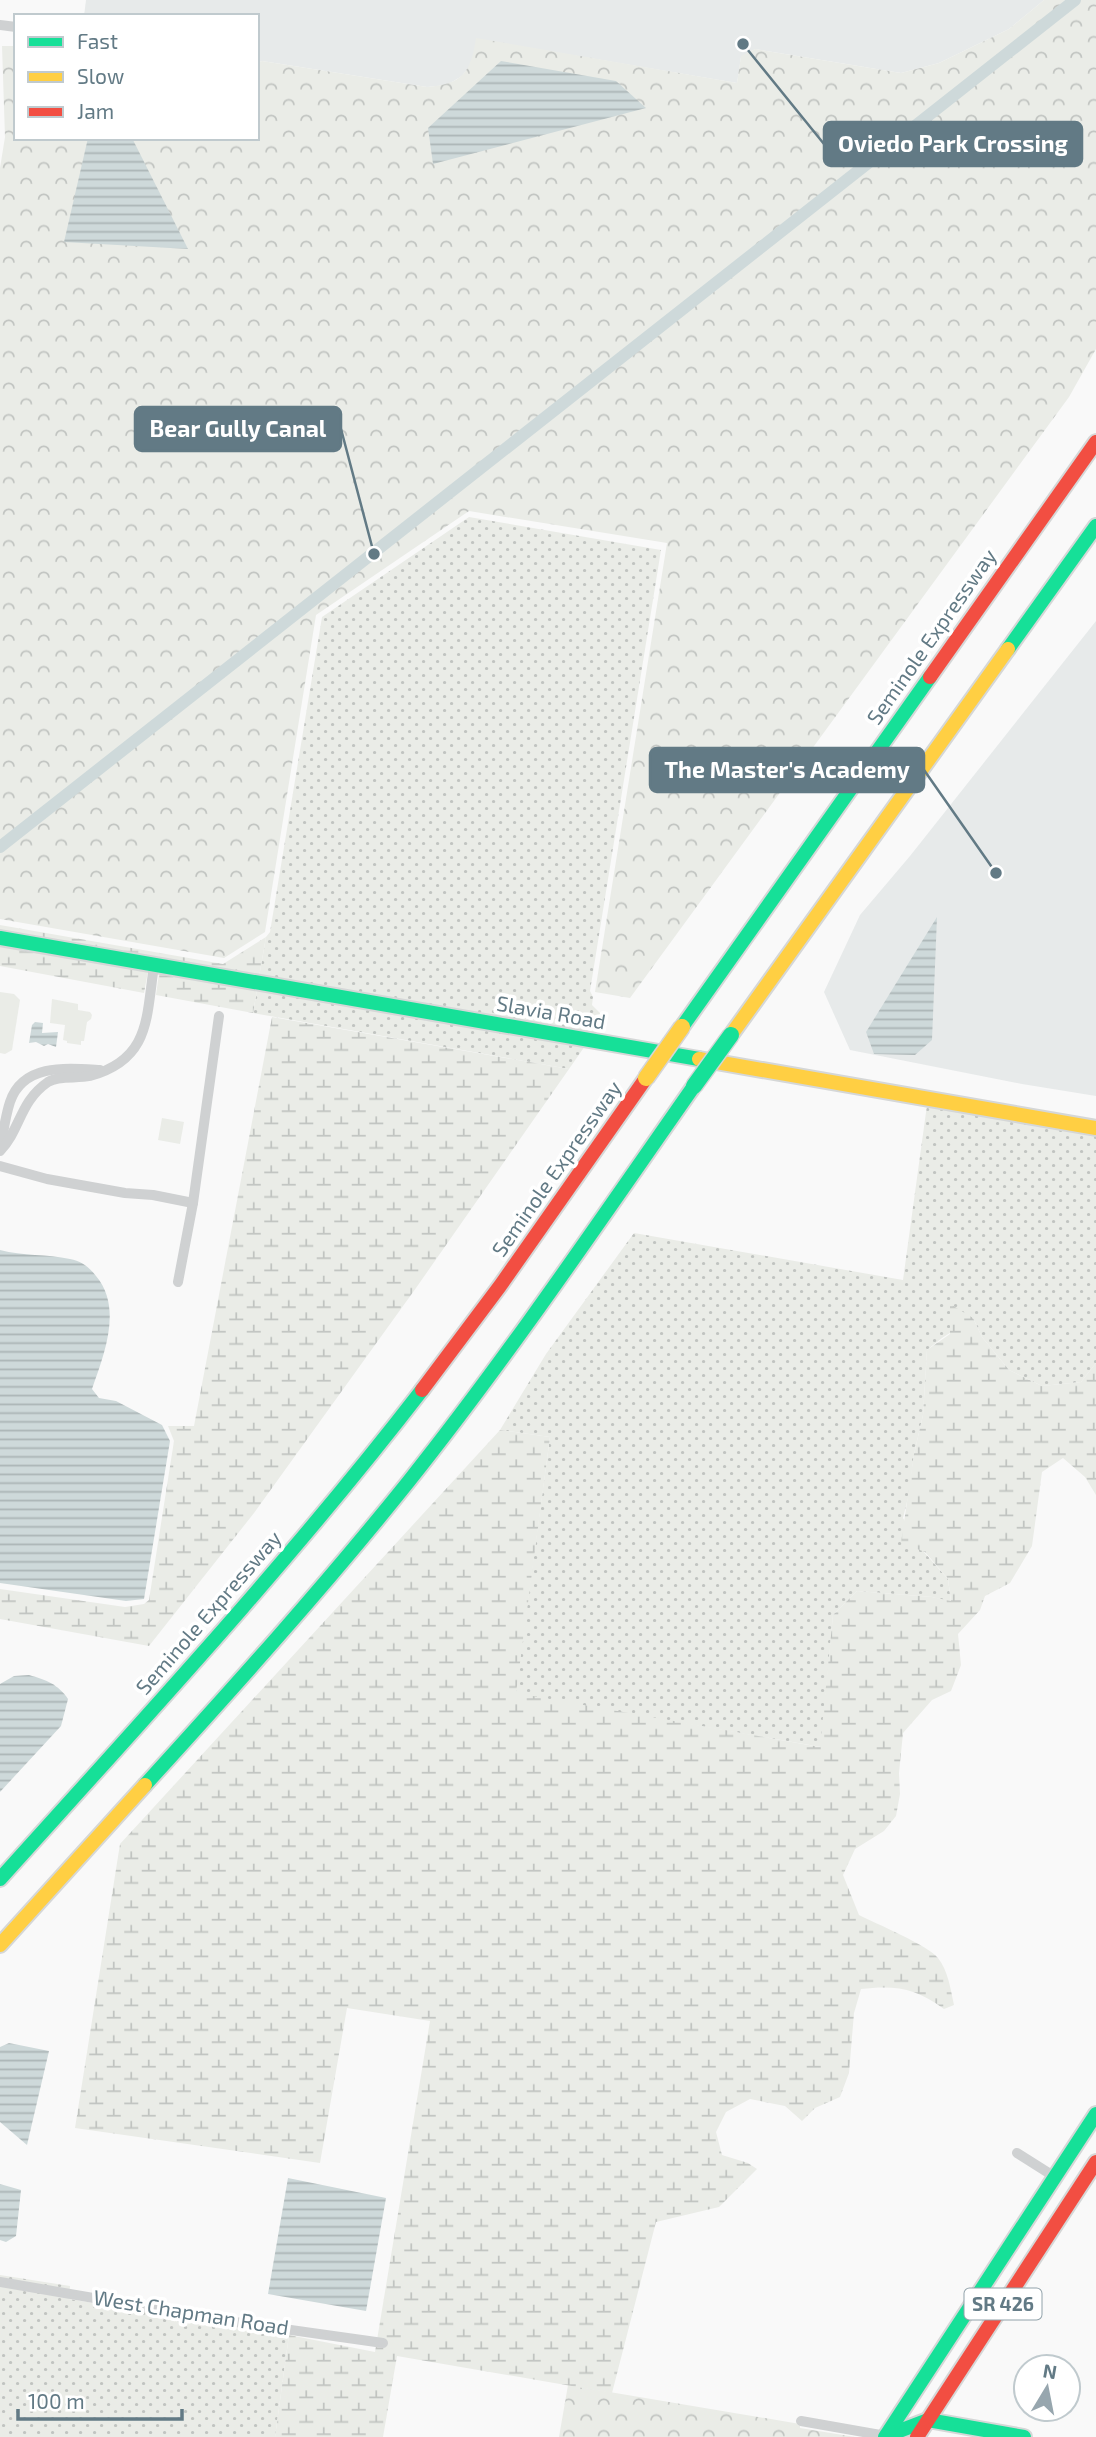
<svg xmlns="http://www.w3.org/2000/svg" width="1096" height="2437" font-family="'Exo 2',sans-serif">
<defs>
<pattern id="grass-dots" width="8" height="8" patternUnits="userSpaceOnUse" patternTransform="scale(1.75)"><rect width="8" height="8" fill="#eaece7"/><path d="M2 2h.1M6 6h.1" fill="none" stroke="#c1c4c1" stroke-width="1.8" stroke-linecap="round"/></pattern>
<pattern id="forest-crowns" width="20" height="18" patternUnits="userSpaceOnUse" patternTransform="scale(1.75)"><rect width="20" height="18" fill="#eaece7"/><path d="M2 6a3 3 0 1 1 6 0M12 15a3 3 0 1 1 6 0" fill="none" stroke="#c1c4c1"/></pattern>
<pattern id="wetland-marsh" width="20" height="14" patternUnits="userSpaceOnUse" patternTransform="scale(1.75)"><rect width="20" height="14" fill="#eaece7"/><path d="M1 5h8M5 5V1M11 12h8M15 12V8" fill="none" stroke="#c1c4c1"/></pattern>
<pattern id="water-rules" width="6" height="5" patternUnits="userSpaceOnUse" patternTransform="scale(1.75)"><rect width="6" height="5" fill="#ced9da"/><path d="M0 2.5h6" fill="none" stroke="#abb5b6"/></pattern>
</defs>
<rect width="100%" height="100%" fill="#f9f9f9"/>
<g fill="#e7eaea">
<path d="M86,0H1044L1009,29L939,63L901,73L755,49L741,57L737,83L477,39L472,63L462,76L447,85L427,87L262,61L257,63V16H84Z"/>
<path d="M1096,621V1096L1022,1084L850,1050L824,992L860,915L910,856Z"/>
</g>
<g fill="url(#grass-dots)">
<path d="M469,517L661,550L590,991L593,997L592,1005L606,1019L594,1035L259,977L266,937L270,932L322,617Z"/>
<path d="M257,990L585,1046L569,1069L253,1013Z"/>
<path d="M927,1105L1096,1135V1363L1081,1382L1042,1386L1009,1370L982,1337L973,1318L942,1338L927,1350L923,1415L914,1454L909,1494L903,1518L924,1552L948,1579L951,1602L932,1597L857,1591L833,1615L821,1747L515,1694L550,1437L500,1430L546,1354L634,1233L903,1280Z"/>
<path d="M0,2275L70,2286L69,2299L289,2335L275,2437H0Z"/>
</g>
<g fill="url(#forest-crowns)">
<path d="M1044,0H1096V349L1069,397L630,998L595,992L667,543L469,511L316,615L265,932L224,958L0,919V168L5,137L2,46H16V138H257V63L262,61L427,87C463,84 471,72 476,38L737,83L741,56L755,49L901,73L939,63L1009,29Z"/>
<path d="M568,2385L800,2424V2428L855,2437H559Z"/>
</g>
<g fill="url(#wetland-marsh)">
<path d="M0,925L223,964L266,937L259,977L0,931Z"/>
<path d="M0,944L148,971L144,993L0,966Z"/>
<path d="M159,973L257,990L253,1013L156,995Z"/>
<path d="M272,1017L569,1069L416,1288L254,1513L149,1646L0,1619V1589L125,1607L144,1604L149,1600L174,1441L168,1426H194Z"/>
<path d="M950,1304L973,1318L982,1337L1009,1370L1042,1386L1081,1382L1096,1363V1495L1085,1477L1063,1458L1042,1472L1032,1546L1010,1583L985,1596L980,1610L958,1634L961,1665L951,1691L932,1700L903,1733L899,1773L900,1794L896,1816L884,1831L855,1849L843,1875L859,1915C875,1923 929,1946 938,1958C948,1970 951,1991 954,2005L944,2009C916,1988 895,1985 861,1989L854,2013L849,2073L840,2097L815,2108L802,2121L785,2106L750,2099L726,2112L716,2132L722,2155L748,2163L757,2169L719,2207L656,2222L612,2393L397,2356L383,2437H275L289,2335L375,2352L430,2021L347,2008L320,2163L75,2128L120,1844L500,1430L550,1437L516,1693L820,1747L833,1615L857,1591L932,1597L951,1601L948,1579L925,1552L901,1543L914,1454L923,1415L927,1350L950,1334Z"/>
</g>
<g fill="#eaece7">
<path d="M0,992L14,994L20,1000L12,1050L5,1054L0,1053Z"/>
<path d="M52,999L78,1004V1010L90,1012L92,1015L91,1019L87,1022L84,1041H81V1045L67,1043V1041L63,1040L65,1025L50,1023Z"/>
<path d="M162,1118L184,1122L180,1144L158,1140Z"/>
</g>
<g fill="url(#water-rules)">
<path d="M501,61L616,81L646,108L433,164L428,128Z"/>
<path d="M88,138H132L188,249L64,242Z"/>
<path d="M937,917L932,1040L915,1055L874,1054L866,1032Z"/>
<path d="M35,1022L43,1023L42,1033L58,1032L56,1047L48,1044L44,1046L36,1042L29,1043L32,1025Z"/>
<path d="M0,1250C23,1256 47,1254 70,1259C81,1261 89,1267 96,1276C123,1308 104,1354 92,1389L99,1398L116,1401L162,1425L170,1441L144,1599L126,1601L0,1583Z"/>
<path d="M29,1675C46,1680 58,1684 68,1699L61,1726L0,1792V1684L14,1676Z"/>
<path d="M9,2043L49,2051L27,2145L0,2122V2047Z"/>
<path d="M288,2178L386,2198L366,2311L268,2294Z"/>
<path d="M0,2184L21,2190L16,2236L6,2242L0,2240Z"/>
</g>
<g fill="none" stroke-linecap="round" stroke-linejoin="round">
<path stroke="#ced9da" stroke-width="12" d="M0,847L1075,0"/>
<defs>
<g id="fast">
<path d="M1008,649L1096,526"/>
<path d="M0,938L699,1059"/>
<path d="M682,1027L930,677"/>
<path d="M145,1785C235,1686 325,1586 409,1481C510,1354 601,1219 694,1086"/>
<path d="M0,1879C144,1719 290,1561 422,1390"/>
<path d="M886,2436L928,2420L1024,2437"/>
<path d="M885,2437L1096,2114"/>
</g>
<g id="slow">
<path d="M731,1035L1008,649"/>
<path d="M699,1059L1096,1128"/>
<path d="M0,1945L145,1785"/>
</g>
<g id="jam">
<path d="M930,677L1096,442"/>
<path d="M422,1390L500,1286L646,1078"/>
<path d="M917,2437L1096,2162"/>
</g>
</defs>
<use href="#fast" stroke="#d5d7d7" stroke-width="18"/>
<use href="#slow" stroke="#d5d7d7" stroke-width="18"/>
<use href="#jam" stroke="#d5d7d7" stroke-width="18"/>
<g stroke="#cfd1d2" stroke-width="10">
<path d="M0,25L16,27"/>
<path d="M0,1150C3,1135 5,1117 10,1102C23,1063 68,1068 100,1070"/>
<path d="M0,1151C21,1129 19,1102 48,1082C59,1075 77,1079 90,1076C151,1059 146,1017 154,966"/>
<path d="M0,1166L47,1179L125,1193L153,1195L193,1203"/>
<path d="M178,1282L193,1203L219,1016"/>
<path d="M1017,2153L1055,2177"/>
<path d="M0,2282L228,2321L383,2343"/>
<path d="M801,2421L886,2436"/>
</g>
<use href="#fast" stroke="#16e098" stroke-width="14"/>
<use href="#slow" stroke="#ffcf43" stroke-width="14"/>
<use href="#jam" stroke="#f24e42" stroke-width="14"/>
<defs>
<path id="fast-bridge" d="M694,1086L731,1035"/>
<path id="slow-bridge" d="M646,1078L682,1027"/>
</defs>
<use href="#fast-bridge" stroke="#d5d5d6" stroke-width="19" stroke-linecap="butt"/>
<use href="#slow-bridge" stroke="#d5d5d6" stroke-width="19" stroke-linecap="butt"/>
<use href="#fast-bridge" stroke="#16e098" stroke-width="16"/>
<use href="#slow-bridge" stroke="#ffcf43" stroke-width="16"/>
</g>
<g text-anchor="middle" stroke-width="7" stroke-linejoin="round" paint-order="stroke">
<rect fill="#fff" stroke="#91a2aa" stroke-width="2" x="964.5" y="2288.5" width="77" height="31" rx="5"/>
<g font-size="19" font-weight="bold" fill="#627a85">
<text x="1003" y="2311">SR 426</text>
</g>
<g font-size="21" fill="#627a85" stroke="#fff">
<text transform="translate(932 637) rotate(-55)" y="7">Seminole Expressway</text>
<text transform="translate(551 1013) rotate(10)" y="7">Slavia Road</text>
<text transform="translate(557 1169) rotate(-55)" y="7">Seminole Expressway</text>
<text transform="translate(209 1613) rotate(-49)" y="7">Seminole Expressway</text>
<text transform="translate(191 2313) rotate(9)" y="7">West Chapman Road</text>
</g>
</g>
<path fill="none" stroke="#627a85" stroke-width="2.5" d="M743 44L824 144M374 554L341 429M996 873L924 770"/>
<g fill="#627a85" stroke="#fff" stroke-width="2.5">
<circle cx="743" cy="44" r="7"/>
<circle cx="374" cy="554" r="7"/>
<circle cx="996" cy="873" r="7"/>
</g>
<g fill="#627a85" stroke="#627a85" stroke-width="2.5">
<rect x="824" y="122" width="258" height="44" rx="7"/>
<rect x="135" y="407" width="206" height="44" rx="7"/>
<rect x="650" y="748" width="274" height="44" rx="7"/>
</g>
<g font-size="23" text-anchor="middle" font-weight="bold" fill="#fff">
<text x="953" y="152">Oviedo Park Crossing</text>
<text x="238" y="437">Bear Gully Canal</text>
<text x="787" y="778">The Master's Academy</text>
</g>
<rect x="14" y="14" width="245" height="126" fill="#ffffff" stroke="#c0cace" stroke-width="2"/>
<rect x="28" y="37" width="35" height="10" fill="#16e098" stroke="#c0cace" stroke-width="2"/>
<text x="77" y="49" font-size="21" fill="#627a85">Fast</text>
<rect x="28" y="72" width="35" height="10" fill="#ffcf43" stroke="#c0cace" stroke-width="2"/>
<text x="77" y="84" font-size="21" fill="#627a85">Slow</text>
<rect x="28" y="107" width="35" height="10" fill="#f24e42" stroke="#c0cace" stroke-width="2"/>
<text x="77" y="119" font-size="21" fill="#627a85">Jam</text>
<g transform="translate(1047 2388) rotate(10)"><circle r="33" fill="#ffffff" stroke="#c0cace" stroke-width="2"/>
<path d="M0-5L12 26L0 18L-12 26Z" fill="#97a6ae"/>
<text y="-10" font-size="19" font-weight="bold" text-anchor="middle" fill="#627a85">N</text>
</g>
<path d="M18 2409v10h164v-10" fill="none" stroke="#627a85" stroke-width="3.5"/>
<text x="28" y="2409" font-size="21" fill="#627a85" stroke="#ffffff" stroke-width="5" paint-order="stroke">100 m</text>
</svg>
